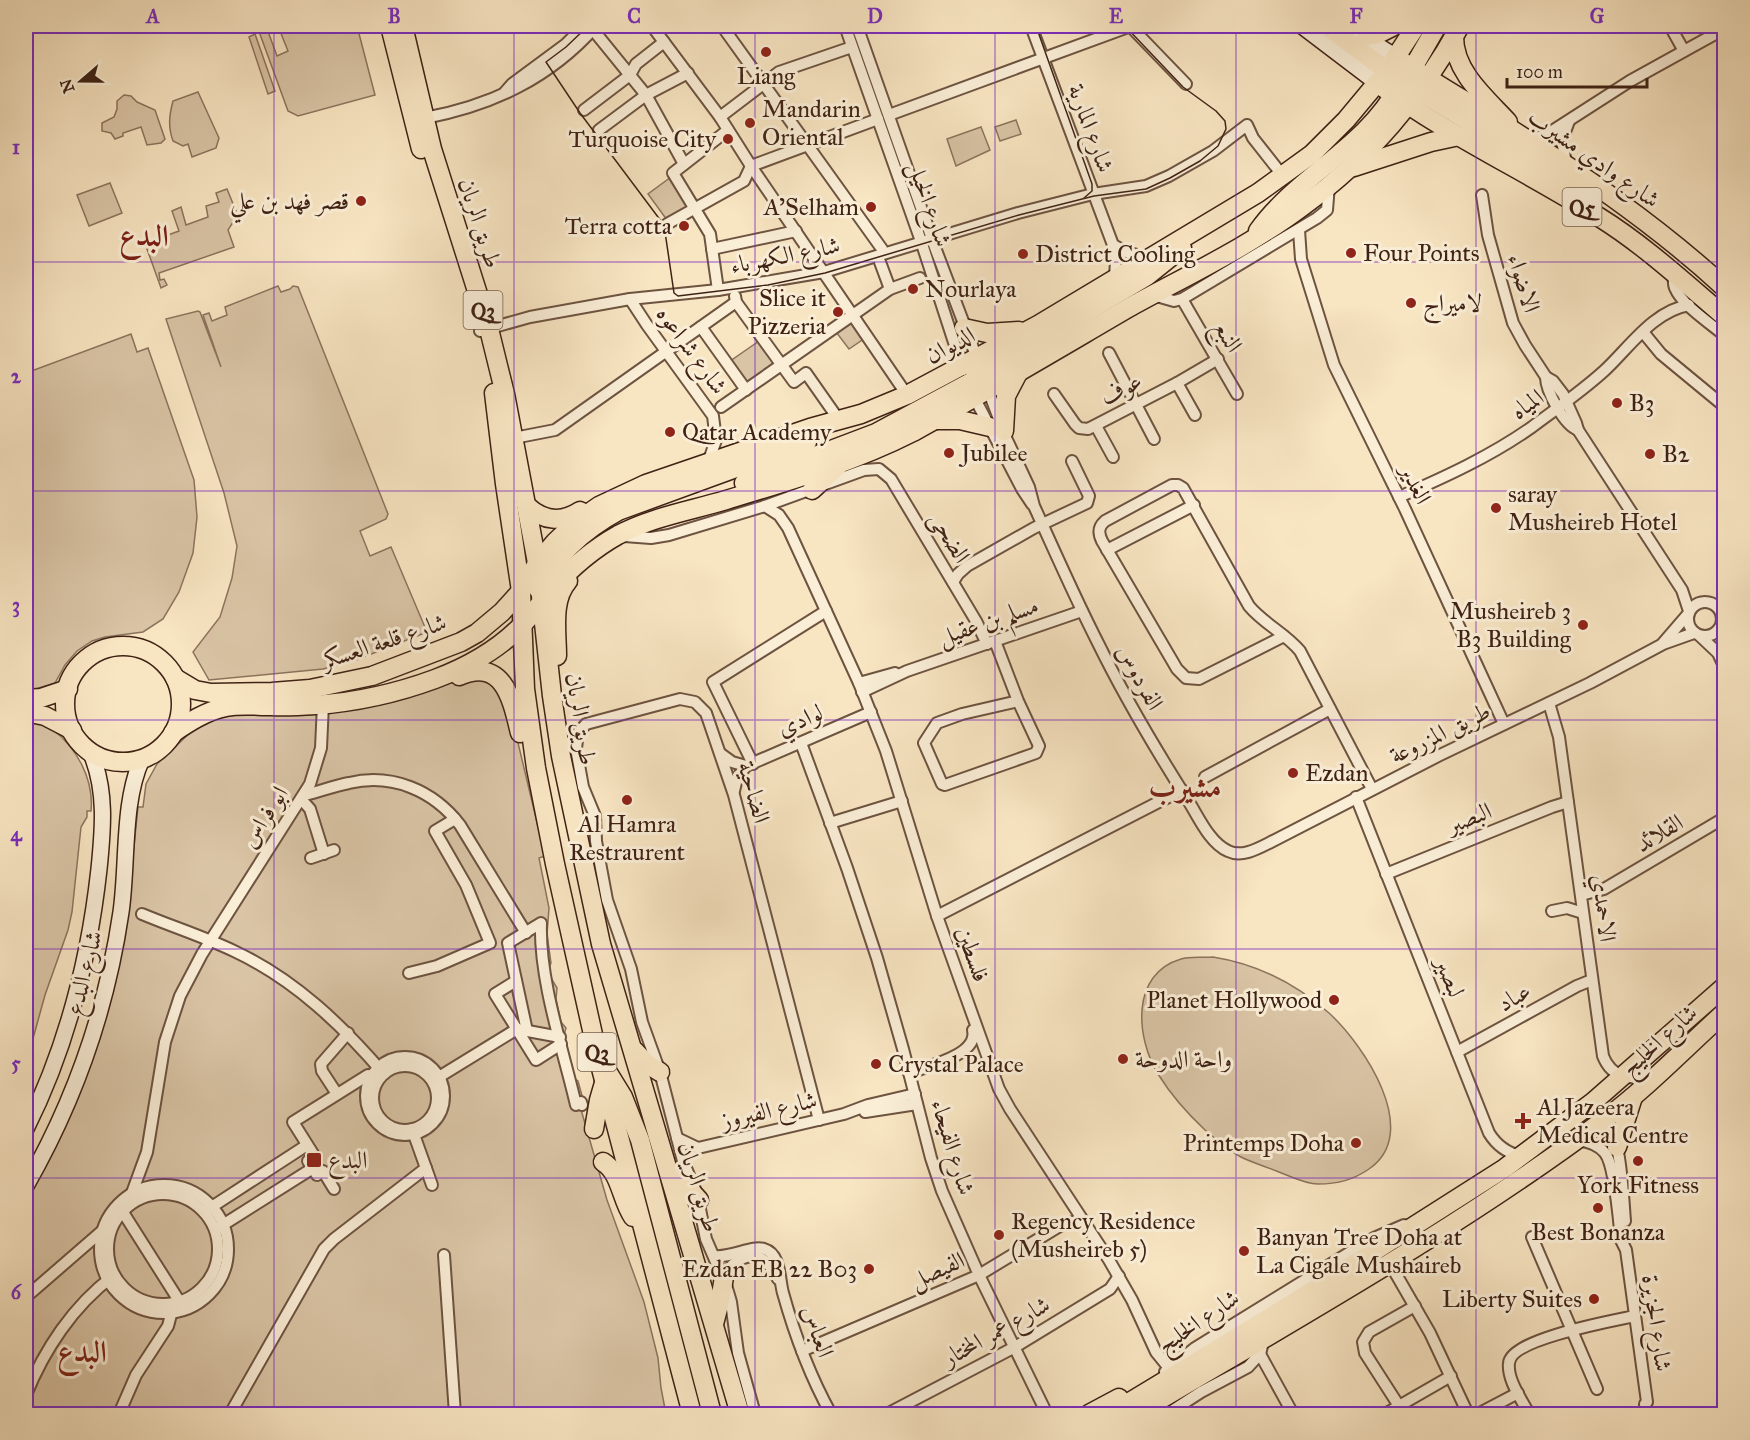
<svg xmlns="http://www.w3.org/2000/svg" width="1750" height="1440" font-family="'IM FELL Great Primer',Amiri,serif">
<rect width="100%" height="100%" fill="#f8e5c2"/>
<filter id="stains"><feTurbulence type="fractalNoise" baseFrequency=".00333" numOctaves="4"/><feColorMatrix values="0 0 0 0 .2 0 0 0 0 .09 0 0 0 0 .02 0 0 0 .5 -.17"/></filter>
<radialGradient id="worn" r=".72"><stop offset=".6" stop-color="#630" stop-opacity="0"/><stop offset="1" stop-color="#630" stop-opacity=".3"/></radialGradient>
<g fill="#d9c4a5" stroke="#8c735d" stroke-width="1.5">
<path d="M257,26L260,28L266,26L277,56L288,51L278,26H357L375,95L298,116L288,111Z"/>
<path d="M255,34L275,91L268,94L249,37Z"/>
<path d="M198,92L219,138L216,148L192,157L188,144L183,146L173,141C168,127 169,116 173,101Z"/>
<path d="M124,95L131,96L137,102L155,110L165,139L161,143L147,145L141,127L123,133V136L115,139L111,133L102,131V123L114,117L117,109V101Z"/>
<path d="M1016,120L1021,134L1000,141L995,127Z"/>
<path d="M981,127L990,150L956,166L947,139Z"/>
<path d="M671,177L691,207L667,220L648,194Z"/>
<path d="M110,183L122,213L89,226L77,195Z"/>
<path d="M227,189L236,211L233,213L235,219L228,230L234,247L159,273L160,280L164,279L167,285L161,288L147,249L155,245L154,240L179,231L172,211L181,207L186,225L208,217L206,206L219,202L216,193Z"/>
<path d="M278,286L281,292L290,289L293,286L298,287L388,514L386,519L360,531L370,556L391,547L427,632L356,660L323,669L209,680L193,652L220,617L232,578L237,546L224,493L166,319L198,311L200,312L221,367L203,315L209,313L212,321L227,315L225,307Z"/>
<path d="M853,314L868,336L849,349L833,328Z"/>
<path d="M131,334L137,352L148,348L194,480L197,517L193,553L179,592L163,619L143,632L105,637L92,641L77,651L65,665L55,683L29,691V686L26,685V373Z"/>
<path d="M762,339L781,364L746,390L726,364Z"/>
<path d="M483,676L508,701L545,856L539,858L549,908L547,934L551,963L548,969L551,978L557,988L556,999L561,1022L566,1028L564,1035L575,1079L578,1081L584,1103L580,1106L607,1200L644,1302L658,1358L661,1388L666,1414H26V1200L66,1124L79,1096L109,1008L126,926L138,807H143L146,784L157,764L194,729L230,713L286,710L307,715L352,710L396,701L459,680Z"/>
<path d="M31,720C38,723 46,725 52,729C77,748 94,779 91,811H87V817L81,827L72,912L68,930L45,995L26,1064V726L29,725Z"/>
<path d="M1213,957C1257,964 1295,983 1329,1013C1363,1044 1423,1132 1369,1169C1353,1180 1338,1184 1318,1184C1305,1184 1292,1177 1279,1172C1267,1167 1253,1163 1241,1157C1229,1151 1216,1139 1205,1130C1188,1114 1171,1095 1158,1074C1136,1038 1130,974 1181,959C1190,956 1203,958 1213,957Z"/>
</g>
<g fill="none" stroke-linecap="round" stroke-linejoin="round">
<defs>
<g id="street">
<path d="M590,26L646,95L684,164"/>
<path d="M652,26L720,117L751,166L907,395"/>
<path d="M722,26L882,249"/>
<path d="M845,26L922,244L963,370"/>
<path d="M857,26L936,250L978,361"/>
<path d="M1031,26L1113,245L1116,259L1115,279"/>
<path d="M1130,26L1186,84"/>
<path d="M1670,26L1684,51"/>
<path d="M505,92L512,84L566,44L584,26"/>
<path d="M584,110L630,75L636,64L664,42"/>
<path d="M889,115L1131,26"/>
<path d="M720,117L779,72L852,47"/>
<path d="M425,118C493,105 550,78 596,26"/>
<path d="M599,130L646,95L688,73"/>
<path d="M1529,140L1546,135L1630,81L1724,29"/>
<path d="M1566,164L1562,140L1569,121"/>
<path d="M751,166L878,119"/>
<path d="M1482,195L1488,235L1513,323L1525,345L1546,377L1553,381L1563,394L1576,423L1578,430L1682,590L1689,611"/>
<path d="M667,224L744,181L751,166"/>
<path d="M1299,230L1301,259L1334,365L1405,509L1504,724"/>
<path d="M1113,245L1126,252L1148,258"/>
<path d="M712,249L796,231"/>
<path d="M880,262L890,289"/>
<path d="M1674,273C1674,278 1673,283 1675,288C1682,305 1710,323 1724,335"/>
<path d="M718,290L710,234L673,173L728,130"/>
<path d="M1153,295L1174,301L1182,299L1317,218L1327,210L1329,185"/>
<path d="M735,296L736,302L794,382L806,373L839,420"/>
<path d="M630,299L647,325L713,416L716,440L708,463"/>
<path d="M1182,299L1237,394"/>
<path d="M701,327L746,390"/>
<path d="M480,331L530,317L630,299L718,290L824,272L1018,213L1093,194L1146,186L1169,176L1213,151L1247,125L1253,138L1283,176"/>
<path d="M1643,332L1661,354L1724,406"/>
<path d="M1109,353L1154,439"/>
<path d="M1546,377C1546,391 1564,425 1578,430"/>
<path d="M1177,383L1195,415"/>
<path d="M987,387L1007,440L1029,487L1034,506C1055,552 1075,598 1098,643C1125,698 1156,750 1189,802C1199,818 1210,843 1228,851C1242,858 1259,848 1271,842L1438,756L1590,683L1663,644L1694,633"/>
<path d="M972,393L1022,489L1032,504"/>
<path d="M1054,394L1075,424L1079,428L1088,429L1177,383L1218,359"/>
<path d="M721,407L890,289L920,278"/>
<path d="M1096,426L1113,457"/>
<path d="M514,438L555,430L736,302"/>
<path d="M1399,497C1445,477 1491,456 1532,427C1556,409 1582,391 1604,371C1629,348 1653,311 1689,305"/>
<path d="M765,506L779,515L788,528L859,683L886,751L937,916L999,1089L1010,1109L1109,1260L1132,1300L1156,1352L1169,1368"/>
<path d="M624,536L651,538L669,535L765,506L864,470L879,469L891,479L976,621L987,644"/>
<path d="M1107,550L1194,505"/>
<path d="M953,582L958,574L967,566L1034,528L1087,503L1089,496L1072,461"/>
<circle cx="1705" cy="619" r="17"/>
<path d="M1284,636L1199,679L1186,678L1177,669L1102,541C1098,533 1098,527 1105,521L1172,485H1178L1183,488L1249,606C1264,624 1285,633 1300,651L1372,789"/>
<path d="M1700,636L1718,653L1724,666"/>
<path d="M995,641L1018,701L1039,746L1036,753L945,785L942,784L924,743L937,723L962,714L1018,701"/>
<path d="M1663,643L1688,614"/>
<path d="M859,683L895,673"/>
<path d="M862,692L907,671L1082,611"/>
<path d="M1549,703L1559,737L1603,1056C1612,1079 1631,1080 1653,1075"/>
<path d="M801,743L847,868L877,958L903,1049L931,1158L942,1191L979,1275L1047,1414"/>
<path d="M721,754L732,762L746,766"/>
<path d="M753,764L713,682L826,611"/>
<path d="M1205,777L1330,709"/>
<path d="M734,791L737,778L746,766L871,712"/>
<path d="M304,795C319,792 333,786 349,783C392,773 433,790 460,825L526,933"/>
<path d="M1356,797L1489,1133C1497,1146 1507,1153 1521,1156"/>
<path d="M301,799L310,809L324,854"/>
<path d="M830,823L902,801"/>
<path d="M311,858L334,850"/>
<path d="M1386,874L1552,807L1568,802"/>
<path d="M1581,895L1604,889L1724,818"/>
<path d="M1552,911L1567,908L1583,913"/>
<path d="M142,914C173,927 205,937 236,952C295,980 342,1025 384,1074"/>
<path d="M937,916L1182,790"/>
<path d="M409,973L437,966L490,943L466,885L435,831L455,819"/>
<path d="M516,981L495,994L536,1060L561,1044"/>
<path d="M527,1031L508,943L541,923C539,980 563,1049 576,1105L581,1102L582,1105"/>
<path d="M1457,1052L1577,986L1592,980"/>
<circle cx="405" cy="1096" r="39"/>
<circle cx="405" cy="1098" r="32"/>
<path d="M909,1073C928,1066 979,1055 973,1030"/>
<path d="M434,1080L517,1029L560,1037"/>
<path d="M337,1094L322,1071L321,1064L348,1033"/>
<path d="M865,1112L917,1104"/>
<path d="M1582,1112C1590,1112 1597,1111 1604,1117C1621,1131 1623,1198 1625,1221"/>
<path d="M412,1129L432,1185"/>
<path d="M677,1138L698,1148L844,1114L868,1105L915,1094"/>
<path d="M1576,1139C1587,1142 1598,1144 1605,1153C1615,1166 1619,1221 1621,1240L1626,1250L1647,1402L1645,1404L1646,1414"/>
<circle cx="164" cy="1249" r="64"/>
<path d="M334,1189L323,1171L317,1175L308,1161L315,1157L293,1122L368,1075L371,1077"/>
<path d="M132,1193L147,1152L165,1042L180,996L202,954L310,784L321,748L323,704"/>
<circle cx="163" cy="1249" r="55"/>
<path d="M119,1206L183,1307"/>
<path d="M207,1210L307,1145"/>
<path d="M218,1228L313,1168"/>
<path d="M1532,1237L1597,1389"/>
<path d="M444,1255L455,1414"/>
<path d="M714,1256C732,1258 752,1245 764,1249C781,1254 779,1279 783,1293C795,1336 810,1376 831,1414"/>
<path d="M1389,1262L1430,1333L1468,1414"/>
<path d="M724,1277C731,1262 752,1247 767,1263C771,1267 775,1274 778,1279"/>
<path d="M26,1297L102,1231"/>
<path d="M802,1351L979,1275L1063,1224L1074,1222L1085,1223"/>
<path d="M1260,1354L1293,1414"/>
<path d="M1165,1372L1195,1348L1352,1251L1374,1238L1404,1225"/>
<path d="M26,1395C44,1350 73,1306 113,1276"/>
<path d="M1399,1406L1365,1353L1363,1342L1369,1332L1415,1306"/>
<path d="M119,1414L136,1375L168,1326L173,1307"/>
<path d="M230,1414L324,1249L334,1239L426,1168"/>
<path d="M755,1414L738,1353L731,1302L726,1285L706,1239L697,1194L683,1161L660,1072L642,1022L631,969L607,900L596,841L595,816L583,787L576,748L578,733L586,724L680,699L695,702L706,713L734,795L819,1120"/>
<path d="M887,1414L1015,1347L1110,1289L1119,1276"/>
<path d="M1167,1414L1201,1392L1248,1367L1260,1354L1264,1338"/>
<path d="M1385,1414L1451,1376"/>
<path d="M1478,1414L1518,1393"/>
<path d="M1529,1414C1522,1400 1507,1380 1509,1363C1511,1339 1612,1321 1635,1316"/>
</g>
<g id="secondary">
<path d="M1302,26L1377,83"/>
<path d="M1352,26L1375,44L1396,57"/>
<path d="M26,1129C67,1047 89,960 99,869C103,830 107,789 90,751"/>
<path d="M26,1186C74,1102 107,1008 121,912C128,864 122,802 142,759"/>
</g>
<g id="primary">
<path d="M390,26L421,149"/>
<path d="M403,26L432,149L489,329L505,394L538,568"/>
<path d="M1327,26L1395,77"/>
<path d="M1366,36L1378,34L1394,26"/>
<path d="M1454,37C1454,72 1486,98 1508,122"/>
<path d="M1396,57C1436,85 1479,108 1520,135C1591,180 1662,230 1724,287"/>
<path d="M1407,78L1437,26"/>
<path d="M1377,83C1447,135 1526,171 1599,217C1644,245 1684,282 1724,316"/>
<path d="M1377,83L1392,80L1412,87L1553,173L1581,185"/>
<path d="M1354,167L1431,142L1459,136"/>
<path d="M1258,231C1297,176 1366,148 1399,86"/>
<path d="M964,328L987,333L1019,331"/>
<path d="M974,386L982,375L1147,276L1182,248"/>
<path d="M494,393L505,484L521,591L525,689L536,768L555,864L598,1057L692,1414"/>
<path d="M936,420H960L990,427"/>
<path d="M1004,431L1006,396L1018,373"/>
<path d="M744,483L876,433L973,381L977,372V359"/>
<path d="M812,490L837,467"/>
<path d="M527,506C543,521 562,523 580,511"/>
<path d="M538,589C556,555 585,529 618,511L807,442"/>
<path d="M541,596L552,696L561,756L601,944L740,1414"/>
<circle cx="123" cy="704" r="58"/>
<path d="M557,656C557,632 551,600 568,581"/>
<path d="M459,676C504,657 512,700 520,733"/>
<path d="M175,678L195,690L211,693L272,692L310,689L372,676L461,642L477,633L502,612L521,591L538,562L555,542L576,522L599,506L646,484L810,428L861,414L907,395L1038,325L1258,193L1312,154L1346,120L1386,72L1416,26"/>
<path d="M26,699L41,698L68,689"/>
<path d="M26,712L45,716L72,730"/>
<path d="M173,733C189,722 206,711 226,707C240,704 256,706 271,706C286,707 301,706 316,705C357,702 397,693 435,679C467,667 496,651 520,627C532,616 541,602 552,589C571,568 593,549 618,535C652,517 689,511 726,500C789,481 854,462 913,432C986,392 1058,349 1130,307C1188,275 1250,246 1303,206C1368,159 1422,96 1460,26"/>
<path d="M635,1051L647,1064L660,1072"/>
<path d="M607,1071L623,1097L640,1140L712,1414"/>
<path d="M594,1129L599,1100L604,1083"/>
<path d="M1617,1147L1633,1097"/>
<path d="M603,1162C621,1173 621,1200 633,1217"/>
<path d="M674,1173L699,1200"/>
<path d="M714,1324L720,1301L724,1277"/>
<path d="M1089,1414L1119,1398"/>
<path d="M1110,1414L1282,1310L1505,1168L1593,1102L1724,987"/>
<path d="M1136,1414C1294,1320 1458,1229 1605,1119C1648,1087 1685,1048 1724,1013"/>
</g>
</defs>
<use href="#street" stroke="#6d5340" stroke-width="14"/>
<use href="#secondary" stroke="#3f2215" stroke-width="18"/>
<use href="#primary" stroke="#3f2215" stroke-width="21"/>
<use href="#street" stroke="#faeed7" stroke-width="10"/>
<use href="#secondary" stroke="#faeed7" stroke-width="15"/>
<use href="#primary" stroke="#f8e5c2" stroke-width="18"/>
<g stroke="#3f2215" stroke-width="1.5">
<path d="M588,26L566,47L546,62L580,113L664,225L674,293L678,296L768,285L825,273L1019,215L1094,196L1146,189L1170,178L1200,161L1218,146L1226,129L1225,121L1216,111L1183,87L1125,26"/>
<path d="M1036,26L1092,184V191L1084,198"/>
</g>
</g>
<path fill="none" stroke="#7b2cbf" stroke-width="1.5" stroke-opacity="0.55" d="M274,26V1414M514,26V1414M755,26V1414M995,26V1414M1236,26V1414M1476,26V1414M26,262H1724M26,491H1724M26,720H1724M26,949H1724M26,1178H1724"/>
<g fill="#8f2418" stroke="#faeed7" stroke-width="2">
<circle cx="766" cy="52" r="6"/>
<circle cx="750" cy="123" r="6"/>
<circle cx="728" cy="139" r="6"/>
<circle cx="361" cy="201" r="6"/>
<circle cx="871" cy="207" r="6"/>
<circle cx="684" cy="226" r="6"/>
<circle cx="1351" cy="253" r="6"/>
<circle cx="1023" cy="254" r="6"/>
<circle cx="913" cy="289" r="6"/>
<circle cx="1411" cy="303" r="6"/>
<circle cx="838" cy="312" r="6"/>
<circle cx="1617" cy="403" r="6"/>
<circle cx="670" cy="432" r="6"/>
<circle cx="949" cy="453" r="6"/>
<circle cx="1650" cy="454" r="6"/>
<circle cx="1496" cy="508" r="6"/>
<circle cx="1583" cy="625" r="6"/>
<circle cx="1293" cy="773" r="6"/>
<circle cx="627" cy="800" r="6"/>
<circle cx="1334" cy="1000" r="6"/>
<circle cx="1123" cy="1059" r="6"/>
<circle cx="876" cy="1064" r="6"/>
<path d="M1520 1112h6v6h6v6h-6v6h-6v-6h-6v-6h6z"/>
<circle cx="1356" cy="1143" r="6"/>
<rect x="306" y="1152" width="16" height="16" rx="3"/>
<circle cx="1638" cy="1161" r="6"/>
<circle cx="1598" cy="1208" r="6"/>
<circle cx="999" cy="1235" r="6"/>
<circle cx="1244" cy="1251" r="6"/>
<circle cx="869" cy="1269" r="6"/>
<circle cx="1594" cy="1299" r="6"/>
</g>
<g text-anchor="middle" stroke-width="6" stroke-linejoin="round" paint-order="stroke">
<g fill="#faeed7" stroke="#775f4f" stroke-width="1.5">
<rect x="1562.5" y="188" width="39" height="38" rx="4.5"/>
<rect x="463.5" y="291" width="39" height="38" rx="4.5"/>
<rect x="577.5" y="1033" width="39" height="38" rx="4.5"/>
</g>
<g font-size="22" font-weight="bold" fill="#3f2215">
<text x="1582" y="215">Q5</text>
<text x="483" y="318">Q3</text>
<text x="597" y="1060">Q3</text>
</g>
<g font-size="24" fill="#3f2215" stroke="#faeed7" text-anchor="start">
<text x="766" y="84" text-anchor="middle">Liang</text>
<text x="762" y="117">Mandarin<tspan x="762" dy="28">Oriental</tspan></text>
<text x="716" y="147" text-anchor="end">Turquoise City</text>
<text x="349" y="209" text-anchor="end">قصر فهد بن علي</text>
<text x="859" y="215" text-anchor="end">A'Selham</text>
<text x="672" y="234" text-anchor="end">Terra cotta</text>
<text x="1363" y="261">Four Points</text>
<text x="1035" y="262">District Cooling</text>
<text x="925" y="297">Nourlaya</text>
<text x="826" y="306" text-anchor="end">Slice it<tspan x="826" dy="28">Pizzeria</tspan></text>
<text x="1423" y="311">لاميراج</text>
<text x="1629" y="411">B3</text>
<text x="682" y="440">Qatar Academy</text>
<text x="961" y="461">Jubilee</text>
<text x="1662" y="462">B2</text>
<text x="1508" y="502">saray<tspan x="1508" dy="28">Musheireb Hotel</tspan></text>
<text x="1571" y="619" text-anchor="end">Musheireb 3<tspan x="1571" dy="28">B3 Building</tspan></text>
<text x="1305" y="781">Ezdan</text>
<text x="627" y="832" text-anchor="middle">Al Hamra<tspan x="627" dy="28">Restraurent</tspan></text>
<text x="1322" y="1008" text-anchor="end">Planet Hollywood</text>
<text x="1135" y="1067">واحة الدوحة</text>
<text x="888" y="1072">Crystal Palace</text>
<text x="1537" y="1115">Al Jazeera<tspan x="1537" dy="28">Medical Centre</tspan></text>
<text x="1344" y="1151" text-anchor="end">Printemps Doha</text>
<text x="328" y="1168">البدع</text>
<text x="1638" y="1193" text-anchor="middle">York Fitness</text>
<text x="1011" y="1229">Regency Residence<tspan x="1011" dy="28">(Musheireb 5)</tspan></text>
<text x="1598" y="1240" text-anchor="middle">Best Bonanza</text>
<text x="1256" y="1245">Banyan Tree Doha at<tspan x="1256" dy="28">La Cigale Mushaireb</tspan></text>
<text x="857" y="1277" text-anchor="end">Ezdan EB 22 B03</text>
<text x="1582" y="1307" text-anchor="end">Liberty Suites</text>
</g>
<g font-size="24" fill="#3f2215" stroke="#faeed7">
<text transform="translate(1091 128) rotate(70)" y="8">شارع المارية</text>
<text transform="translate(1594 158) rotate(35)" y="8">شارع وادي مشيرب</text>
<text transform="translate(930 204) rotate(71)" y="8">شارع الخيل</text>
<text transform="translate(480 223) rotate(72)" y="8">طريق الريان</text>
<text transform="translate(785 255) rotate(-11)" y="8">شارع الكهرباء</text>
<text transform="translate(1524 283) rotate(73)" y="8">الاضواء</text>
<text transform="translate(1228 336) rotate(59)" y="8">النبع</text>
<text transform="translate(950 345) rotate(-28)" y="8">الديوان</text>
<text transform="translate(692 350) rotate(54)" y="8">شارع شراعوه</text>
<text transform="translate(1121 389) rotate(-28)" y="8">عوف</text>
<text transform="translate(1527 404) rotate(-35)" y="8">المياه</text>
<text transform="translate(1416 484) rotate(64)" y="8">الغدير</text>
<text transform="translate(950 537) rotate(59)" y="8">الضحى</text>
<text transform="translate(988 621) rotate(-19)" y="8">مسلم بن عقيل</text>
<text transform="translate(384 641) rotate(-18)" y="8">شارع قلعة العسكر</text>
<text transform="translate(1140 677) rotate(61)" y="8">الفردوس</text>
<text transform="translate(581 719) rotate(81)" y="8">طريق الريان</text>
<text transform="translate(800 720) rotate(-23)" y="8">لوادي</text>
<text transform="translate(1440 733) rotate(-26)" y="8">طريق المزروعة</text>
<text transform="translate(754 792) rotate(74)" y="8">الضاحية</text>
<text transform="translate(264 817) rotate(-58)" y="8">ابو فراس</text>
<text transform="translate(1469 818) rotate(-22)" y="8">البصير</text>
<text transform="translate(1659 833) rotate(-31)" y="8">القلائد</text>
<text transform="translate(1604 908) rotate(83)" y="8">الاحمدي</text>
<text transform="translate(973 954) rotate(71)" y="8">فلسطين</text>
<text transform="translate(84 973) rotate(-76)" y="8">شارع البدع</text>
<text transform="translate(1450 977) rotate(68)" y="8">لبصير</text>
<text transform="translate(1514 997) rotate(-30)" y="8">عباد</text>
<text transform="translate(1659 1040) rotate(-42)" y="8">شارع الخليج</text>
<text transform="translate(769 1110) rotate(-13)" y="8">شارع الفيروز</text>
<text transform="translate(953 1147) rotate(73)" y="8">شارع الفيحاء</text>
<text transform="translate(699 1187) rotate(73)" y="8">طريق الريان</text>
<text transform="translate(937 1270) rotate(-24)" y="8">الفيصل</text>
<text transform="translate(1198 1321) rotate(-34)" y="8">شارع الخليج</text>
<text transform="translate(1657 1323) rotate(82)" y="8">شارع الجزيرة</text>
<text transform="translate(818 1331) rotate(71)" y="8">العباس</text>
<text transform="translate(996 1331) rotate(-29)" y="8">شارع عمر المختار</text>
</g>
<g font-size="30" font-weight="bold" fill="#7a1f14" stroke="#faeed7">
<text x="144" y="246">البدع</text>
<text x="1185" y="797">مشيرب</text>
<text x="82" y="1362">البدع</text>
</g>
</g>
<rect width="1750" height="1440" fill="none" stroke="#f8e5c2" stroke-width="66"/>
<g transform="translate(81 81) rotate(250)" stroke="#faeed7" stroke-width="4.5" paint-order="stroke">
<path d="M0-4.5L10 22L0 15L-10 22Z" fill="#3f2215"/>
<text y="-9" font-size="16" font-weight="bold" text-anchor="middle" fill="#3f2215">N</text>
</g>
<path d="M1507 78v9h140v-9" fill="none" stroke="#3f2215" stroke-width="3"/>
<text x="1516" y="78" font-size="18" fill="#3f2215" stroke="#faeed7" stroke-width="4.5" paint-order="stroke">100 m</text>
<rect x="33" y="33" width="1684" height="1374" fill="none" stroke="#7b2cbf" stroke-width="2"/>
<g font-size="20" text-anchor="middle" font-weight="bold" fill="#7b2cbf">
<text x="153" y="23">A</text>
<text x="394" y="23">B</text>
<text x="634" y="23">C</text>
<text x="875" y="23">D</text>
<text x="1116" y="23">E</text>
<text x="1356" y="23">F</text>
<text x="1597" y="23">G</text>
<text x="16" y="154">1</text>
<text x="16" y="383">2</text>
<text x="16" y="612">3</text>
<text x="16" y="841">4</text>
<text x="16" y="1070">5</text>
<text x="16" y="1299">6</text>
</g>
<rect width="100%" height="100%" filter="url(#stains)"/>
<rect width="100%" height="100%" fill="url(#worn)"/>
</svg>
